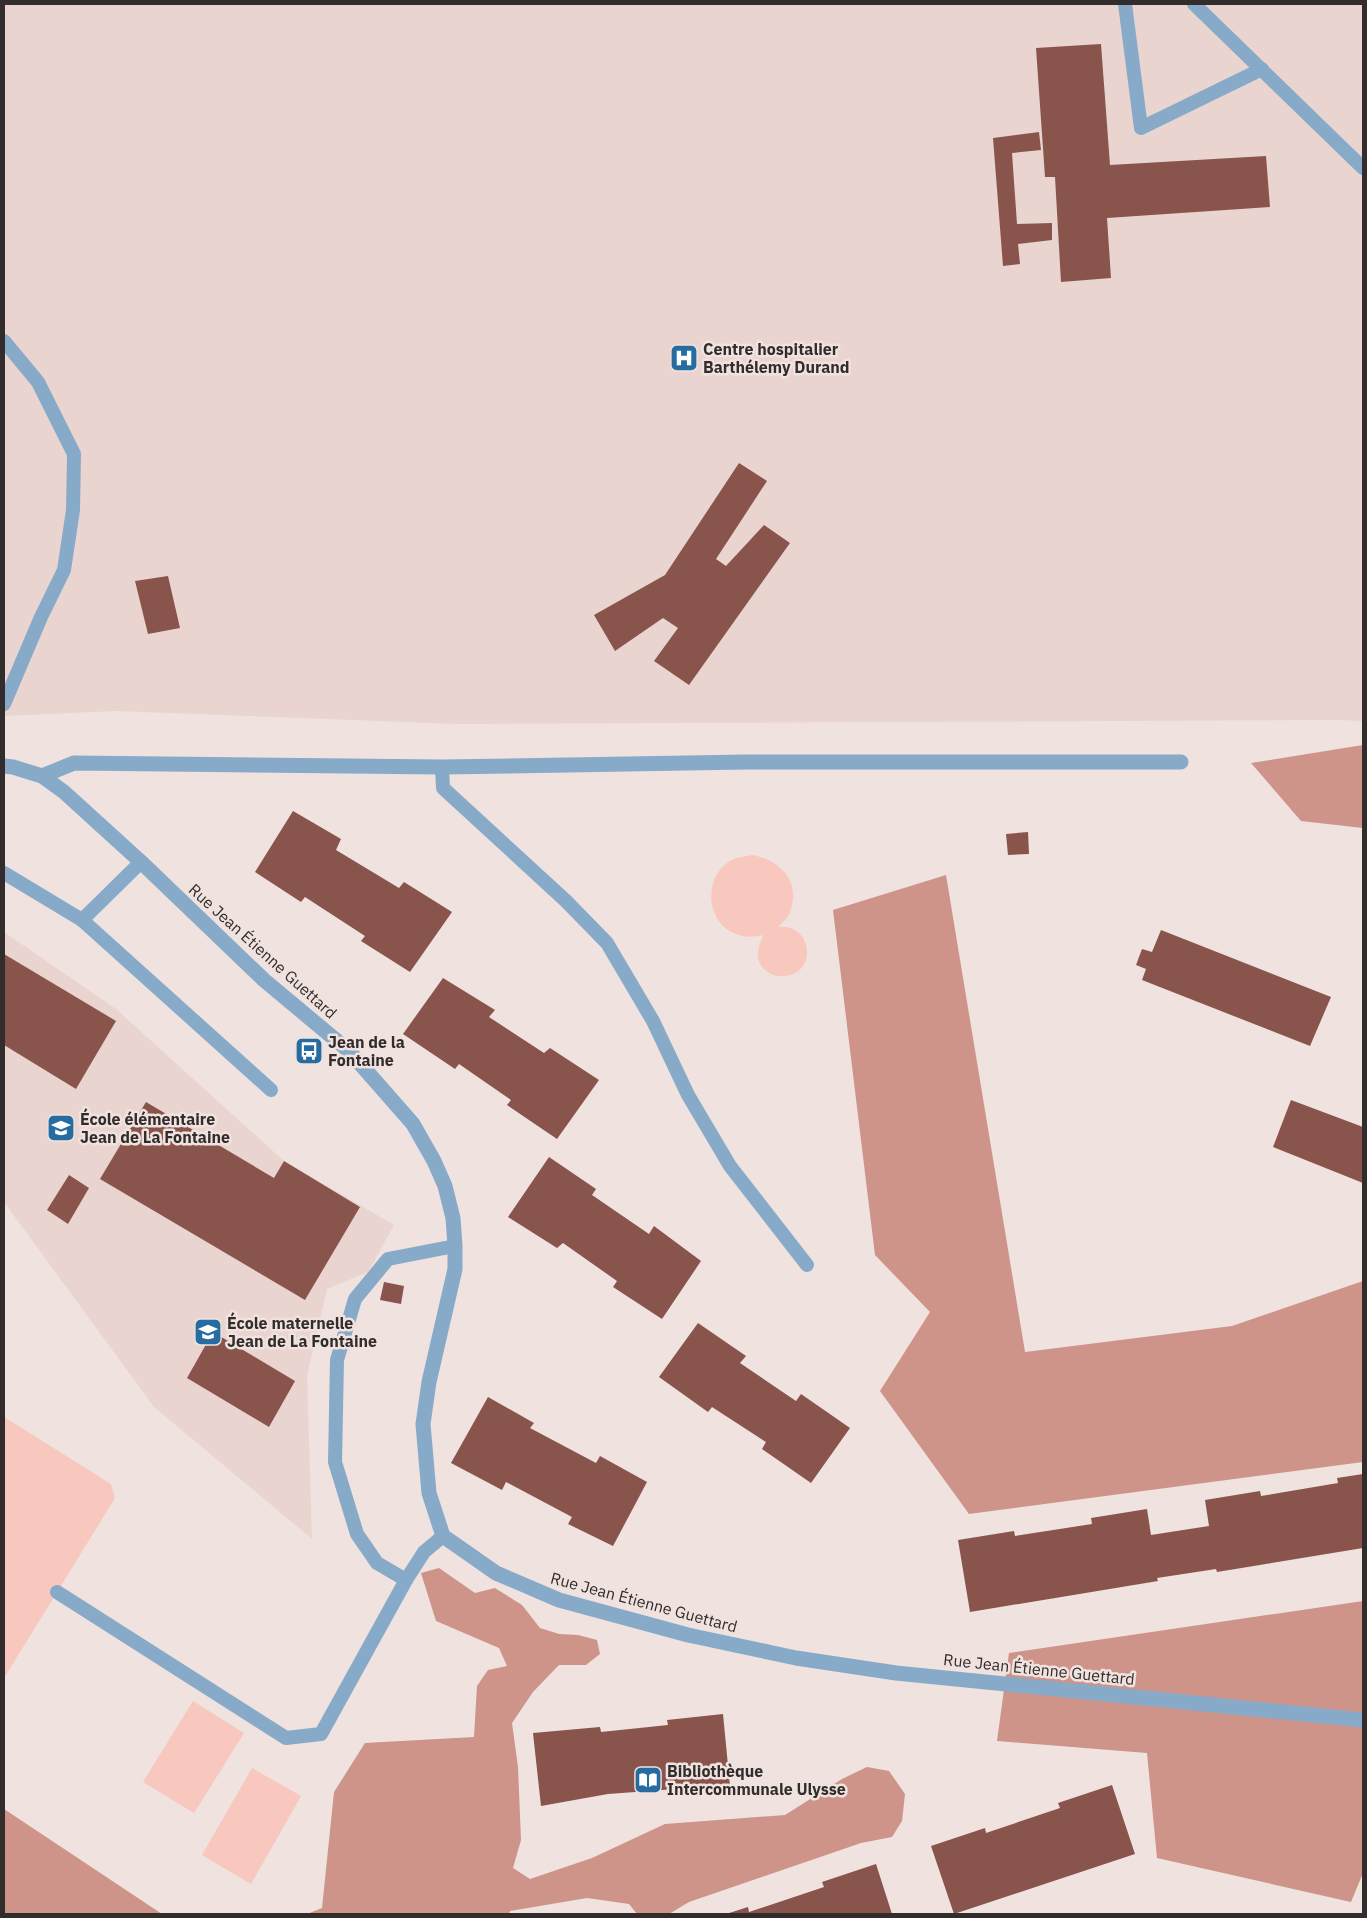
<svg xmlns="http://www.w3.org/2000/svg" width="1367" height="1918" font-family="'IBM Plex Sans',sans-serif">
<rect width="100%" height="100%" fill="#efe2df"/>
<g fill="#ead4d0">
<path d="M4,4H1363V721L1337,720L457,724L116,711L4,716Z"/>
<path d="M4,932L116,1009L284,1161L394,1225L368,1272L327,1289L307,1376L312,1539L154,1407L4,1202Z"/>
</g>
<g fill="#f8c7be">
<path d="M753,855C781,861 801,881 790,912C788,918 782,923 778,927C813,923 818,974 784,976C776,977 769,974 763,968C754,957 759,946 763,935C754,937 746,938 736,934C707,924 703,881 727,863C734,858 744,856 753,855Z"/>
<path d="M4,1417L111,1484L115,1498L4,1678Z"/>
<path d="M193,1701L244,1733L194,1813L143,1782Z"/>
<path d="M252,1768L301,1796L251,1884L202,1855Z"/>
</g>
<g fill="#ce9389">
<path d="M1363,745V828L1301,821L1251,763Z"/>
<path d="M946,875L1025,1352L1232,1326L1363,1281V1462L969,1514L880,1391L930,1312L875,1255L833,910Z"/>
<path d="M439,1568L475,1593L495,1588L522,1605L540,1628L559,1634L578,1635L597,1640L600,1654L586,1665H559L533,1692L512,1723L518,1767L521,1840L513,1868L530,1879L592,1858L665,1824L785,1815L842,1779L867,1767L889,1771L905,1794L902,1821L892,1837L861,1843L689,1902L669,1914H637L629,1904L587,1898L510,1911L509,1914H307L322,1908L334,1792L365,1743L474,1737L477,1686L488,1670L507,1666L499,1648L436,1621L421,1573Z"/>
<path d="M1363,1601V1873L1351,1902L1157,1858L1147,1753L997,1741L1009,1653Z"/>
<path d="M4,1809L162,1914H4Z"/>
</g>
<g fill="#89544b">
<path d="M1101,44L1110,165L1266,156L1270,207L1107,218L1111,278L1061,282L1055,177H1045L1036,48Z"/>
<path d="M1039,132L1041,150L1012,153L1017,224L1052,223V240L1018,244L1020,264L1003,266L993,138Z"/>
<path d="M739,463L767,481L716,559L726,566L764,525L790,543L689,685L654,661L678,628L663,618L615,651L594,615L665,575Z"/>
<path d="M168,576L180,628L148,634L135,581Z"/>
<path d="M293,811L341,839L336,850L399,888L404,882L452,912L410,972L361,941L365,936L305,897L301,902L255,872Z"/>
<path d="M1028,832L1029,854L1008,855L1006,834Z"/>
<path d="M1161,930L1331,997L1310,1046L1142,980L1146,969L1136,965L1142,949L1152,952Z"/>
<path d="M4,954L116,1021L76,1089L4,1045Z"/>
<path d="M443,978L495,1010L489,1017L544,1053L550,1048L599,1080L557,1139L507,1105L511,1100L459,1064L455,1069L403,1034Z"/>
<path d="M1291,1100L1363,1127V1183L1273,1147Z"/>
<path d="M146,1102L274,1178L284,1161L360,1207L305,1300L100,1179Z"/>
<path d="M549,1157L596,1189L592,1195L649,1234L654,1226L701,1261L662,1319L613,1287L617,1281L563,1243L557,1248L508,1217Z"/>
<path d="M69,1175L89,1188L68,1224L47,1210Z"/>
<path d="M384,1282L404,1286L401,1304L380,1300Z"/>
<path d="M698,1323L746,1356L740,1363L796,1401L801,1394L850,1428L811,1483L762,1449L766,1442L712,1407L708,1412L659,1377Z"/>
<path d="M213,1332L295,1381L269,1427L187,1378Z"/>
<path d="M488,1397L534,1423L530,1428L596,1463L600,1456L647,1482L613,1546L568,1524L572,1517L506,1482L502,1490L451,1463Z"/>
<path d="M1363,1474V1548L1217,1572L1216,1569L1157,1578L1158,1581L970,1612L958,1540L1014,1531L1015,1536L1092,1524L1091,1518L1147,1509L1151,1535L1209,1526L1205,1500L1260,1491L1261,1496L1338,1483L1337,1478Z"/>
<path d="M723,1714L730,1786L676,1789L608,1794L541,1806L533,1733L600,1727L601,1732L668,1725L667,1720Z"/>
<path d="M1112,1785L1135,1854L954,1914L931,1846L985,1828L986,1833L1060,1808L1058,1803Z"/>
<path d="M876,1864L892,1914H726L748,1907L749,1912L824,1887L822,1882Z"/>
</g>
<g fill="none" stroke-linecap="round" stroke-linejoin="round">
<g stroke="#87aac9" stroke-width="14">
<path d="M1125,4L1141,128L1262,69"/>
<path d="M1194,4L1363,168"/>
<path d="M4,341L38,382L74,454L73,510L64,570L41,617L4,704"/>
<path d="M442,767L443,788L566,901L607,943L653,1021L688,1095L730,1166L807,1265"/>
<path d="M4,873L82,920L141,862"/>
<path d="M82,920L271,1090"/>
<path d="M406,1580L377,1563L357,1534L335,1462L337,1360L355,1299L388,1259L455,1246"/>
<path d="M57,1592L286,1738L321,1734L406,1580L424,1552L443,1536"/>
</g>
<g stroke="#87aac9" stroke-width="15">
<path d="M4,766L13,767L42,776L64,792L141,862L264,980L349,1051L413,1124L434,1161L445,1186L453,1218L455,1246V1269L429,1382L423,1424L429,1493L443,1536L496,1573L559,1600L688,1635L796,1658L896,1673L1363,1720"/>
<path d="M42,776L74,763L442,767L746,762H1181"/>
</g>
</g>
<defs>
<symbol id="hospital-square" viewBox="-11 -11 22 22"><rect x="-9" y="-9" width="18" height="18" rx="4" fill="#276ca1" stroke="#efe2df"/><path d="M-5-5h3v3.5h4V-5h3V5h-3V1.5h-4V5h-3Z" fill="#fff"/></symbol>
<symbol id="bus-square" viewBox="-11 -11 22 22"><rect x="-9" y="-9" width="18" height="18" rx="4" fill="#276ca1" stroke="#efe2df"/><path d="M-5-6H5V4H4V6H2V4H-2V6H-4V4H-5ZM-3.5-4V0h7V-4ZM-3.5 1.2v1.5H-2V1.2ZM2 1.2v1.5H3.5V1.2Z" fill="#fff"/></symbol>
<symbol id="school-square" viewBox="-11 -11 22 22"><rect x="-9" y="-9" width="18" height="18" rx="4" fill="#276ca1" stroke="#efe2df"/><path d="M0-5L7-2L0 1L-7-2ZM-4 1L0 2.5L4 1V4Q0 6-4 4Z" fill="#fff"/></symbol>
<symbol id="library-square" viewBox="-11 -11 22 22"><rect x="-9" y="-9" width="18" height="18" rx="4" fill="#276ca1" stroke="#efe2df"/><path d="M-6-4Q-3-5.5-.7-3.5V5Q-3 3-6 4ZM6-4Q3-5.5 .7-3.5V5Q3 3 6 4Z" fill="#fff"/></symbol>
</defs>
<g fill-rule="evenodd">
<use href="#hospital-square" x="668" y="342" width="32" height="32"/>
<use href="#bus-square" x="293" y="1035" width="32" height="32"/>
<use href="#school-square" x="45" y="1112" width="32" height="32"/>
<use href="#school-square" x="192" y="1316" width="32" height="32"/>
<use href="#library-square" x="632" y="1764" width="32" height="32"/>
</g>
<g text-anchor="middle" stroke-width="5" stroke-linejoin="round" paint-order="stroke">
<g font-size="16" font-weight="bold" fill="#322d2c" stroke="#efe2df" text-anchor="start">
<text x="703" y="355">Centre hospitalier<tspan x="703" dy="18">Barthélemy Durand</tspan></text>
<text x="328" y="1048">Jean de la<tspan x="328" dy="18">Fontaine</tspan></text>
<text x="80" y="1125">École élémentaire<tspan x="80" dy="18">Jean de La Fontaine</tspan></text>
<text x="227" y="1329">École maternelle<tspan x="227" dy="18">Jean de La Fontaine</tspan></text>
<text x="667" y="1777">Bibliothèque<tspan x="667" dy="18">Intercommunale Ulysse</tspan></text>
</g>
<g font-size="16" fill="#322d2c" stroke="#efe2df">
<text transform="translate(263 951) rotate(42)" y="6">Rue Jean Étienne Guettard</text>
<text transform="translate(644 1602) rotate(15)" y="6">Rue Jean Étienne Guettard</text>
<text transform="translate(1039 1669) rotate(6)" y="6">Rue Jean Étienne Guettard</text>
</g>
</g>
<rect width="1367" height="1918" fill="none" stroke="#322d2c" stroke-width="10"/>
</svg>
